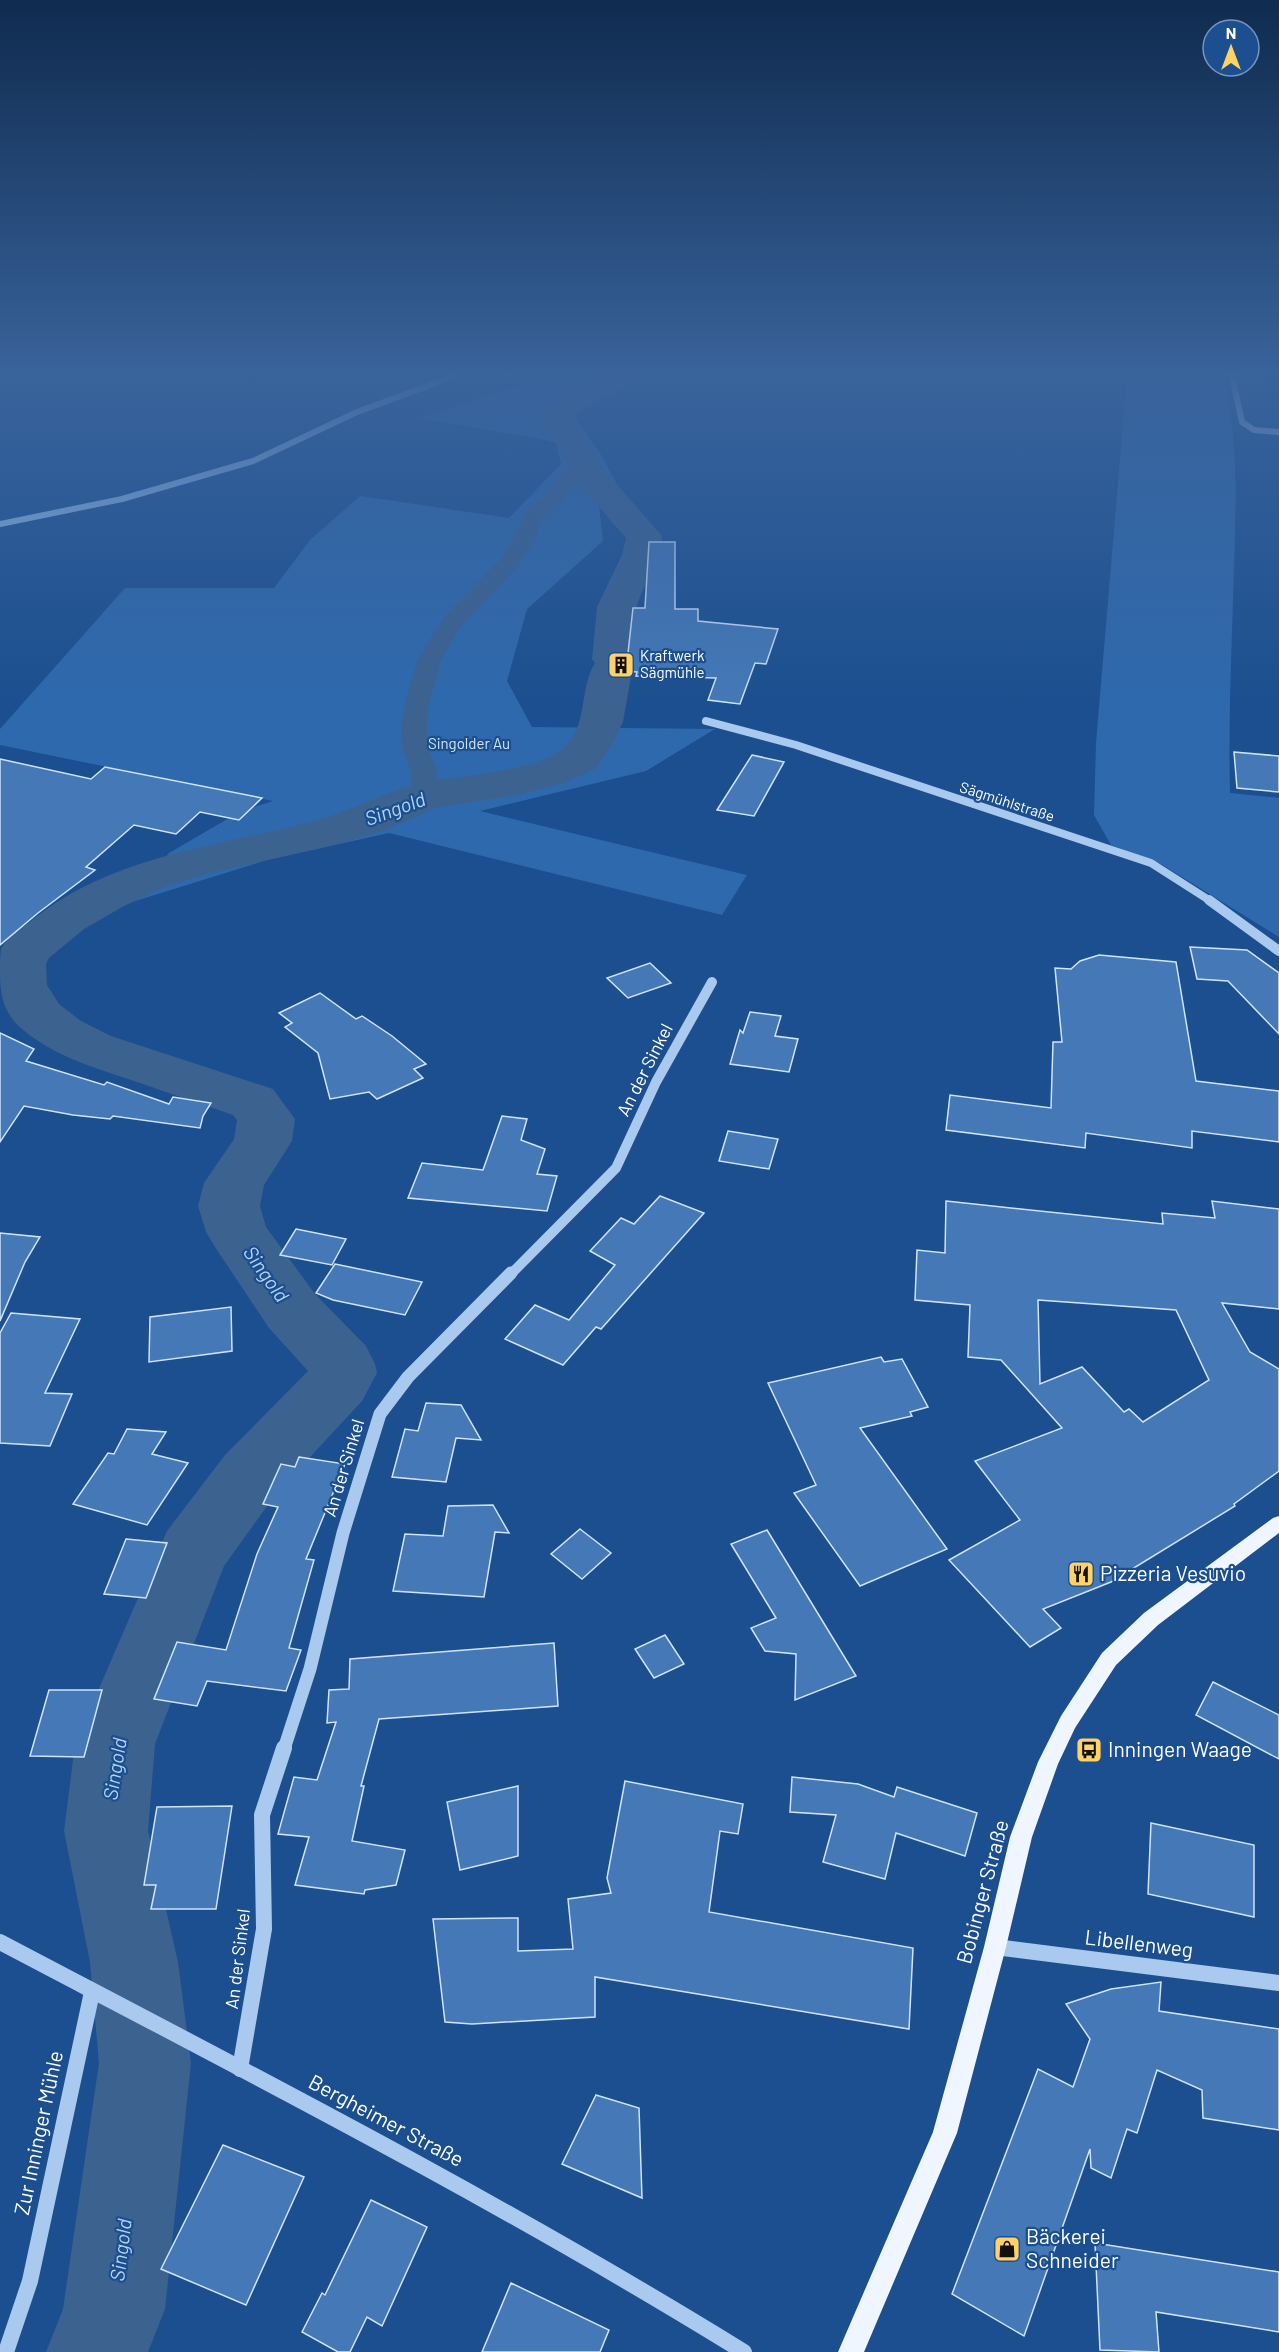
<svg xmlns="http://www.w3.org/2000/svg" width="1279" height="2352" font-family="Barlow,sans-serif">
<rect width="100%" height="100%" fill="#1b4f8f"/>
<g fill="#2e69ad">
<path d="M550,376H641L574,415L601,455L627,503L599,506L603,541L527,609L507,681L532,727L715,729L646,771L480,811L747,875L722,915L389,833L267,860L129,903L169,853L241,811L273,801L0,745V729L125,588H274L310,540L360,496L509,518L561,464L556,442L419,418Z"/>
<path d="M1127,376H1223C1239,442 1236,501 1234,568C1232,643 1228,718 1230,793L1279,798V937L1161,864L1111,845L1094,815L1096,743Z"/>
</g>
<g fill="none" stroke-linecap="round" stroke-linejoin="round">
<path stroke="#9cc4f0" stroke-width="6" d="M0,524L122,499L253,461L357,412L455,376"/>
<path fill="#3c6290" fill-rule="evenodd" d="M582,459L589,461L592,465L589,469L557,506L543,517L535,539L517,568L461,626L441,660L428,708L427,727L428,748L436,768L438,796L434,802L425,804L416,802L412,796L410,768L402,748L401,727L404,708L417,660L444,617L501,559L513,539L527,510L543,498L575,461Z"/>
<path fill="#3c6290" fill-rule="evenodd" d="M597,376H636L632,383L579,411L573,417L605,471L662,536C661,564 641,584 636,611C632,629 639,651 629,666L632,671L623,722L611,746L595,769L564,783L517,795L436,808L385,830L338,844L207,874L167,886L124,906L84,929L49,958L46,964L47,985L59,1004L81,1021L111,1036L273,1089L295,1119L292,1141L264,1185L260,1206L266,1227L315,1294L366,1346L375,1364L377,1373L362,1401L275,1495L224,1566L155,1744L148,1831L178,1962L191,2063L165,2309L148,2352H46L63,2309L99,2063L90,1962L64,1831L75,1744L167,1531L225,1455L308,1371L269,1328L215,1247L206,1232L198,1206L204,1183L234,1139L237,1120L233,1115C199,1103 165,1092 131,1080C92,1067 54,1056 22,1029C4,1014 0,995 0,974C0,967 0,956 1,949C7,937 21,929 31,921C111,856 214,847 311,822C349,812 384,792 422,783C457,775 538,772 564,748C588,727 579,688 595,663L592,659L597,607L622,555L626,538L579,484L540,416L557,397Z"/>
</g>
<g fill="#4478b7" stroke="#cfe3fa" stroke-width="1.5" fill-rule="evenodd">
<path d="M649,542H675V609H698V621L778,629L766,664L755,663L740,704L708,700L716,678L636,676L637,672L626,671L633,608H645Z"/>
<path d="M1234,752L1279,756V792L1237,788Z"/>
<path d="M752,755L784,762L754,816L717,810Z"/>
<path d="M0,759L91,779L105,767L262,798L239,820L200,812L176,834L134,825L86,867L95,870L38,913L0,945Z"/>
<path d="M1190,947L1247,950L1279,973V1034L1228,981L1197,979Z"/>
<path d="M1099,955L1176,962L1196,1081L1279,1091V1142L1192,1131V1148L1086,1133L1085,1148L946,1130L950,1095L1051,1108L1053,1042H1062L1055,968L1071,969L1080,961Z"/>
<path d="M650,963L671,983L628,998L607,978Z"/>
<path d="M320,993L356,1019L362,1016L392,1036L426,1064L414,1069L423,1078L377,1099L369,1092L330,1099L318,1053L285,1027L292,1023L279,1013Z"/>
<path d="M750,1012L781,1016L775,1036L798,1039L789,1072L730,1064L740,1030L743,1033Z"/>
<path d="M0,1033L34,1049L26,1061L104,1085L107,1082L169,1104L173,1097L211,1103L203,1116L200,1128L113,1116L110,1119L73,1115L24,1106L0,1142Z"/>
<path d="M502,1116L527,1119L521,1140L545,1149L537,1174L557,1176L547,1211L408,1198L422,1163L483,1170Z"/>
<path d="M728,1131L778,1139L769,1169L719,1161Z"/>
<path d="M660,1196L704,1213L601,1329L596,1327L563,1365L505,1339L535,1305L569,1320L615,1265L590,1251L621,1218L634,1224Z"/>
<path d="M946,1201L1163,1224L1162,1213L1215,1218L1212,1201L1279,1209V1309L1222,1303L1250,1352L1279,1369V1471L1234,1504L1235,1506L1111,1582L1043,1609L1061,1628L1030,1647L949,1560L1020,1520L975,1461L1062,1428L1001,1360L968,1357L970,1305L915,1300L917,1250L945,1253ZM1038,1300L1176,1310L1209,1380L1143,1422L1129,1409L1124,1412L1082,1367L1040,1384Z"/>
<path d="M296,1229L346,1239L332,1265L280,1255Z"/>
<path d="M0,1233L40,1237L25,1262L0,1321Z"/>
<path d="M335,1264L422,1282L405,1315L333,1300L316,1293Z"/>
<path d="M231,1307L232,1351L149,1362L150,1317Z"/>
<path d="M11,1313L80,1319L45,1393L72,1394L50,1446L0,1443V1333Z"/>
<path d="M881,1357L884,1362L902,1359L928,1407L910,1412L912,1416L860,1428L947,1549L860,1586L794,1493L816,1485L768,1383Z"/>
<path d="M426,1403L461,1405L481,1440L456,1438L446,1482L392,1477L405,1429L418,1431Z"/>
<path d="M127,1429L166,1432L152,1454L188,1463L147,1525L73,1504L108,1453L114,1454Z"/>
<path d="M299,1457L345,1464L306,1559L314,1560L289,1648L301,1650L286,1691L207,1681L197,1706L154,1699L177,1642L226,1650L257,1554L278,1507L263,1504L281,1464L295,1467Z"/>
<path d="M493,1505L509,1533L495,1532L484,1597L393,1591L405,1534L443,1536L448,1506Z"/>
<path d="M580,1529L611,1553L582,1579L551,1554Z"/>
<path d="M767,1530L856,1676L795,1700L796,1654L765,1651L751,1628L776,1618L731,1544Z"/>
<path d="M126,1539L167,1543L146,1598L104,1594Z"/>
<path d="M665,1635L684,1664L654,1678L635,1649Z"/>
<path d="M554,1643L558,1706L379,1719L361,1786H364L352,1841L405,1850L396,1885L365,1890L364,1894L295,1885L309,1837L278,1834L294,1777L317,1780L336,1722L327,1723L329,1690L349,1689L350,1659Z"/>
<path d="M1213,1682L1279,1715V1759L1196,1715Z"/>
<path d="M49,1690H102L84,1757L30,1756Z"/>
<path d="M792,1777L858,1784L894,1797L897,1787L977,1813L965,1856L896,1833L885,1879L823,1862L836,1815L790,1812Z"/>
<path d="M625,1781L743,1804L738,1834L720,1831L709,1912L913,1948L909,2029L595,1977V2017L472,2024L445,2022L433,1919L518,1918V1951L573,1949L568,1899L611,1893L607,1878Z"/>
<path d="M518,1786V1856L460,1870L447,1802Z"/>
<path d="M232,1806L216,1909H151L156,1885H144L157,1807Z"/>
<path d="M1151,1823L1254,1845V1917L1148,1894Z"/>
<path d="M1161,1982L1159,2011L1279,2029V2130L1203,2118L1202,2090L1157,2070L1137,2133L1127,2129L1111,2178L1091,2168L1090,2149L1024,2336L952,2294L1038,2069L1073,2087L1090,2039L1066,2004L1111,1989Z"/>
<path d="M596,2095L639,2108L642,2198L562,2164Z"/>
<path d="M223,2145L304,2177L246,2305L161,2269Z"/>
<path d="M371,2200L427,2227L382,2326L367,2317L350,2352H338L302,2332L322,2293L325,2295Z"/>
<path d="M1095,2243L1279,2272V2332L1156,2312L1159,2352L1100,2350Z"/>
<path d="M511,2283L609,2330L600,2352H482Z"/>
</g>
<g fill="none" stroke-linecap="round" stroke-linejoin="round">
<path stroke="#a9c9ee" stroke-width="6" d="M1232,376L1242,422L1254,430L1279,432"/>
<path stroke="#a9c9ee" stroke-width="8" d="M706,721L796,745L1151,863L1212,902"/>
<g stroke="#a9c9ee" stroke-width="10">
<path d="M1209,900L1279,951"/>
<path d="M510,1275L616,1168L656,1082L712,982"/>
</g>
<path stroke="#a9c9ee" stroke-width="13" d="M284,1749L310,1669L343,1533L380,1414L408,1377L511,1273"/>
<g stroke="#a9c9ee" stroke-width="16">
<path d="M0,1942C251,2074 503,2203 744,2352"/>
<path d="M995,1947L1279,1983"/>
<path d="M240,2069L264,1929L262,1815L284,1748"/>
<path d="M6,2352L30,2281L92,1992"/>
</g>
<path fill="#f0f6ff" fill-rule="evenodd" d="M1279,1516V1533L1158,1625L1116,1665L1075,1728L1058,1764L1032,1837L1006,1947L957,2133L864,2352H838L933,2132L984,1947L1010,1837L1038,1762L1061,1716L1102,1653L1144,1613L1273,1518Z"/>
</g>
<linearGradient id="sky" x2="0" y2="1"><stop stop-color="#0f2b4f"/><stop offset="0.53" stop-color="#39639b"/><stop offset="1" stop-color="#39639b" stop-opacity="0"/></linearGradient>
<rect width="1279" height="706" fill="url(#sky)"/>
<defs>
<symbol id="building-square" viewBox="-11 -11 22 22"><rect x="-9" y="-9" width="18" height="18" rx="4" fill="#ffd166" stroke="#1b4f8f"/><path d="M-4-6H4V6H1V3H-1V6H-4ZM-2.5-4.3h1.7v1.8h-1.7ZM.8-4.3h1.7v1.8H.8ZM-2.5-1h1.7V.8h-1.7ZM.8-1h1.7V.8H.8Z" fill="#111"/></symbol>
<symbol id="restaurant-square" viewBox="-11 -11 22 22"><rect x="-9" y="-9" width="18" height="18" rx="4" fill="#ffd166" stroke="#1b4f8f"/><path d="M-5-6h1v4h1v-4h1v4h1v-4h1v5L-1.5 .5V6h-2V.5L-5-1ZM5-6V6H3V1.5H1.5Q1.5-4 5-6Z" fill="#111"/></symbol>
<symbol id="bus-square" viewBox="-11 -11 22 22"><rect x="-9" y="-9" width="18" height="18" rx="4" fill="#ffd166" stroke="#1b4f8f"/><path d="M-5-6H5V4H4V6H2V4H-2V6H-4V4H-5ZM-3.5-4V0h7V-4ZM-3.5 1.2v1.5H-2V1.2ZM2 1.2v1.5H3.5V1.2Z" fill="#111"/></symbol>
<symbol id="shop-square" viewBox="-11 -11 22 22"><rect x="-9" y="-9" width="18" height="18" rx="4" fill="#ffd166" stroke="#1b4f8f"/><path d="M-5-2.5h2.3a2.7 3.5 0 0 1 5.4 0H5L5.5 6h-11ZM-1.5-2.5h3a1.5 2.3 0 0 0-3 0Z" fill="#111"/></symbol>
</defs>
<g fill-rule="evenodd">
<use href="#building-square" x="606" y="650" width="30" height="30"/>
<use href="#restaurant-square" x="1066" y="1559" width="30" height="30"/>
<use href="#bus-square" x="1074" y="1735" width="30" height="30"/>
<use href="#shop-square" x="992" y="2234" width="30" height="30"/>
</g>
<g text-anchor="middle" stroke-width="4.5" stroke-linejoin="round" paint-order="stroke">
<g font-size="15" fill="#fff" stroke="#1b4f8f" text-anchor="start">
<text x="640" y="661">Kraftwerk<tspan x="640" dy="17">Sägmühle</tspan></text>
</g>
<g font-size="15" fill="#cfe3fa" stroke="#1b4f8f">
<text x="469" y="749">Singolder Au</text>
</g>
<g font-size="15" fill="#fff" stroke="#1b4f8f">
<text transform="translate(1007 802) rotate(18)" y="5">Sägmühlstraße</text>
</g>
<g font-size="18" fill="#fff" stroke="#1b4f8f">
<text transform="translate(645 1070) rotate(-63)" y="6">An der Sinkel</text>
<text transform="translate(344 1468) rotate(-73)" y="6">An der Sinkel</text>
<text transform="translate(238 1959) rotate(-83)" y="6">An der Sinkel</text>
</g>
<g font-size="20" font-style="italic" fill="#b5d3f5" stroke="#1b4f8f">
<text transform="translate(395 809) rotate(-20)" y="7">Singold</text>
<text transform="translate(266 1274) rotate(55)" y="7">Singold</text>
<text transform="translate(115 1769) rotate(-81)" y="7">Singold</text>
<text transform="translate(121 2250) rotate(-83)" y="7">Singold</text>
</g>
<g font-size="21" fill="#fff" stroke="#1b4f8f" text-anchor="start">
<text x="1100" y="1581">Pizzeria Vesuvio</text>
<text x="1108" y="1757">Inningen Waage</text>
<text x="1026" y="2244">Bäckerei<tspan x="1026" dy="24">Schneider</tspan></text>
</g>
<g font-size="21" fill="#fff" stroke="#1b4f8f">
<text transform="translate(983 1892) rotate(-75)" y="7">Bobinger Straße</text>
<text transform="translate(1139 1944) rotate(7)" y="7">Libellenweg</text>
<text transform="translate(386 2121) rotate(28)" y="7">Bergheimer Straße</text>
<text transform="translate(39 2133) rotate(-78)" y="7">Zur Inninger Mühle</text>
</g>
</g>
<g transform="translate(1231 48)"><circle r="28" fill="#1b4f8f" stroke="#7695bc" stroke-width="1.5"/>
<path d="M0-4.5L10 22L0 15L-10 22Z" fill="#ffd166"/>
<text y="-9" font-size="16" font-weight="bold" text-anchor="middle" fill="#ffffff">N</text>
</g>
</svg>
